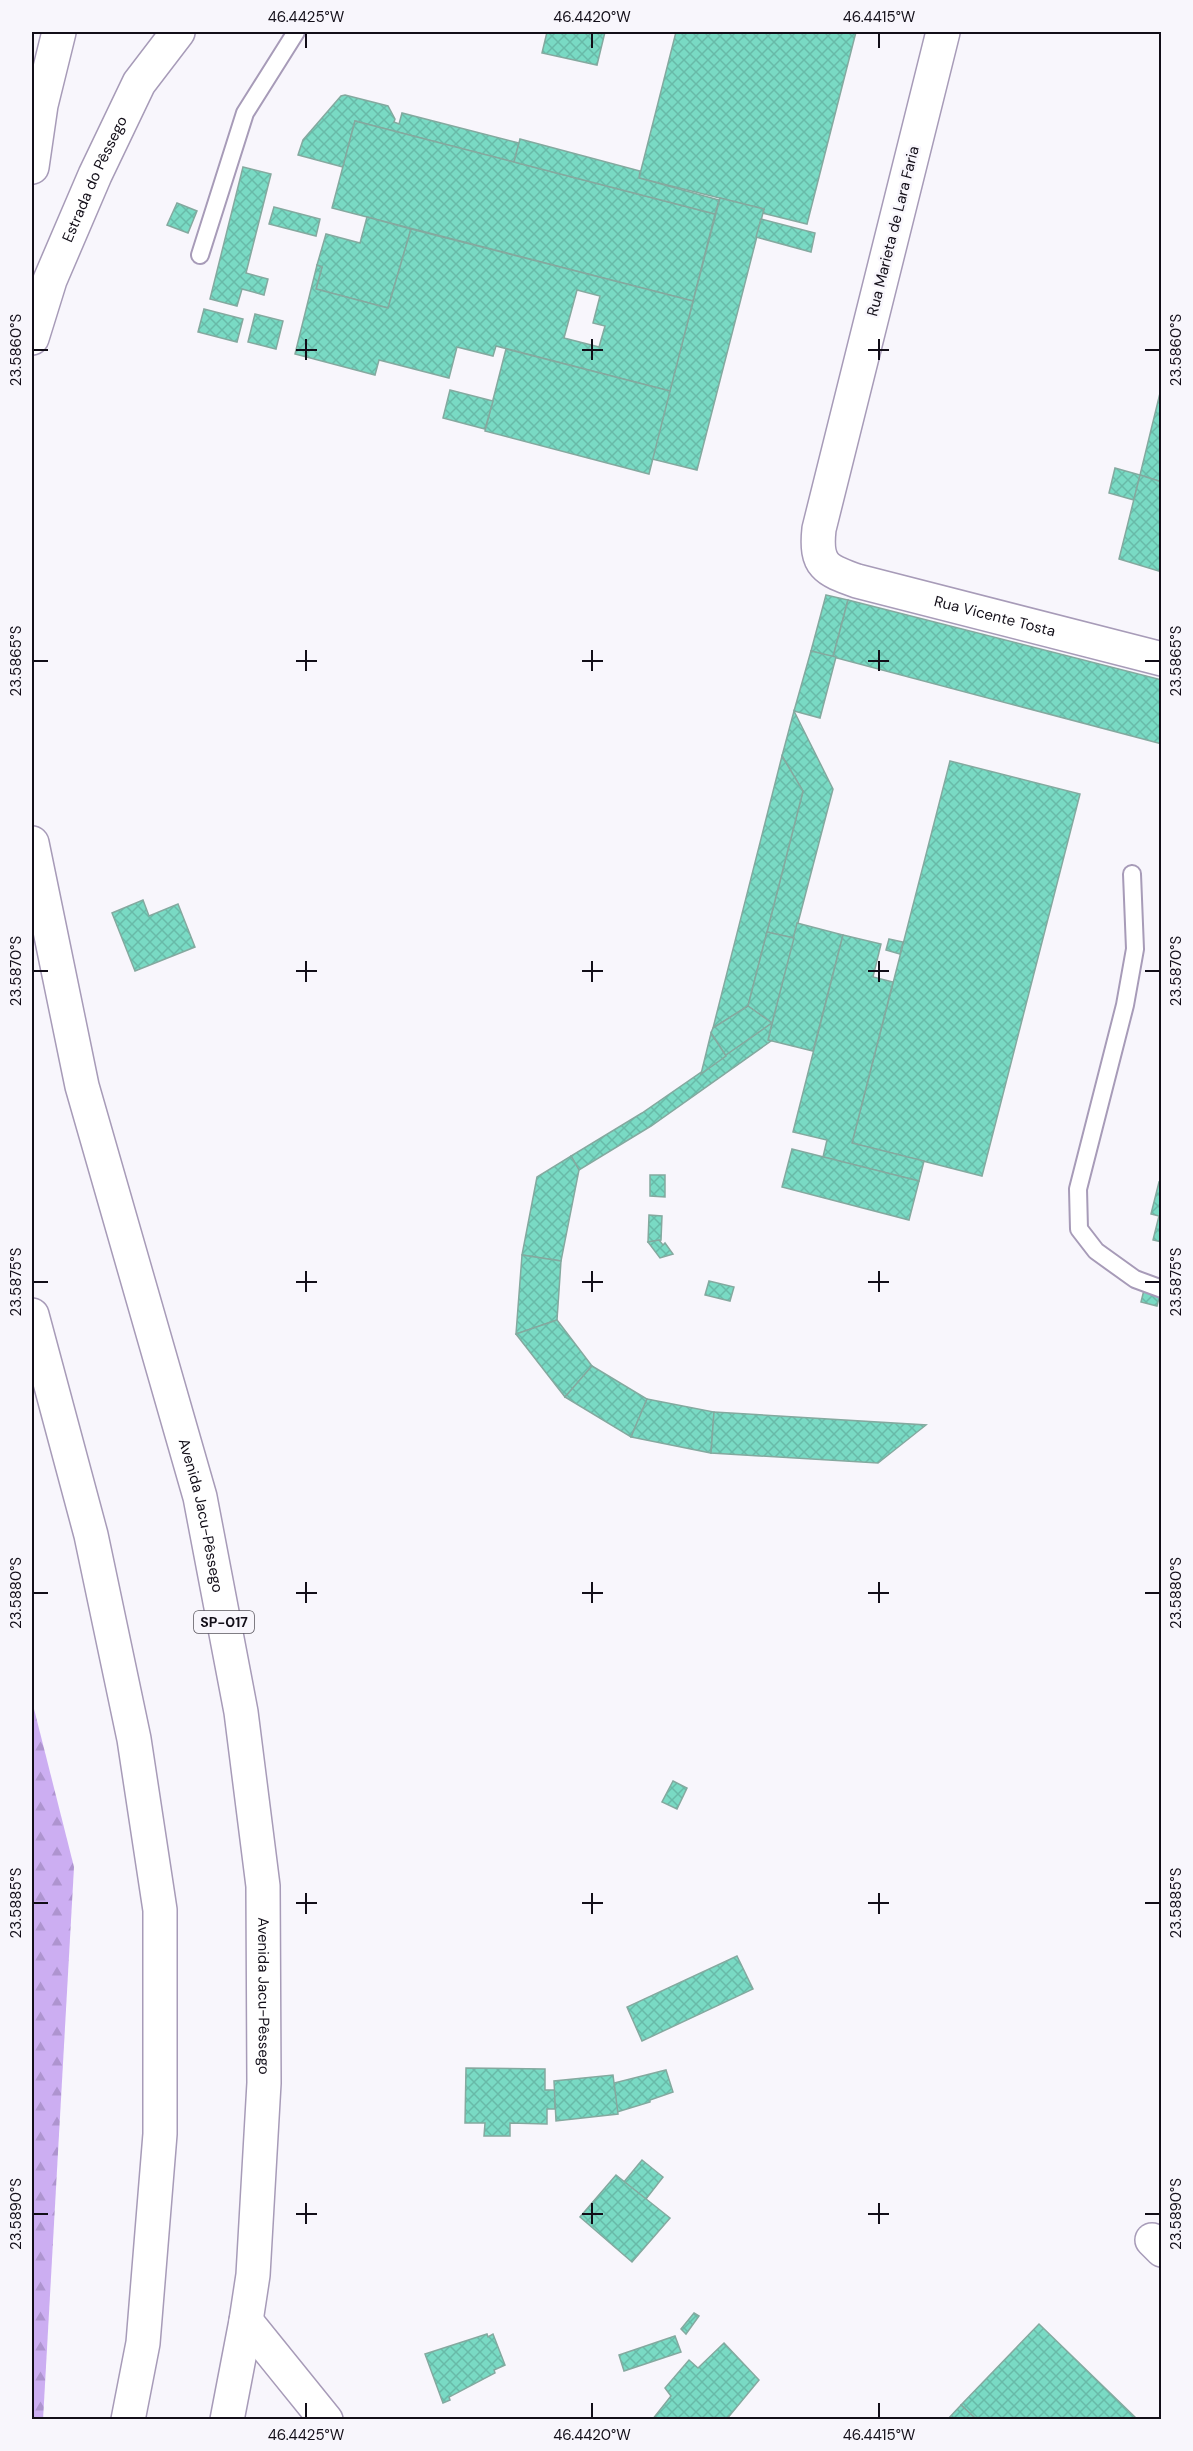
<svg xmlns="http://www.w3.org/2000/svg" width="1193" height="2451" font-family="'DM Sans',sans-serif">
<defs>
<pattern id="forest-firs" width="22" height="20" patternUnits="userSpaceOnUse" patternTransform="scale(1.5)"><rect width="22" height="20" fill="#ccaef2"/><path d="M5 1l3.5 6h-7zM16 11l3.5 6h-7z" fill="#ae94cf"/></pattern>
<pattern id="building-cross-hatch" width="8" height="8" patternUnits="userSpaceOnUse" patternTransform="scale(1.5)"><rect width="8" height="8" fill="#79dac4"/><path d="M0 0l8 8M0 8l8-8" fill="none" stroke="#68baa8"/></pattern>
</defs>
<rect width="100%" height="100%" fill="#f8f6fc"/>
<path fill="url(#forest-firs)" d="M32,1701L74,1867L43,2420L32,2419Z"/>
<g fill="url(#building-cross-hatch)" stroke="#84a99f" stroke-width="1.5" fill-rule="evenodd">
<path d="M547,32H605L597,65L542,53Z"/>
<path d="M676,32H856L807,224L762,213L764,209L639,178Z"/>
<path d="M345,95L388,106L395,119L394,122L399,124L402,113L519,143L514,162L355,121L343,167L298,155L303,140L341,96Z"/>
<path d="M355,121L715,214L693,301L332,208Z"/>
<path d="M520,139L640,171L639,178L719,200L715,214L514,162Z"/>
<path d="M243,167L271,174L246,273L268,279L264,295L242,289L237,306L210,299Z"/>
<path d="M720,198L764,209L697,470L652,459Z"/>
<path d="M177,203L197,211L188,233L167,225Z"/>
<path d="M274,207L320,219L316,236L269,224Z"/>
<path d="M367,217L411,229L388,308L316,289L322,267L317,265L326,234L360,243Z"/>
<path d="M761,219L815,233L811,252L756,237Z"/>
<path d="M411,229L693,301L670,391L496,346L493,356L457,347L449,378L379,360L375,375L295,354L317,265L322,267L316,289L388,308ZM577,290L600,296L593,323L605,326L599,347L564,338Z"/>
<path d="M204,309L243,319L237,342L198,332Z"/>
<path d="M255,314L283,321L276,349L248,342Z"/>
<path d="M506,349L670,391L649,474L485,431Z"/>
<path d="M450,390L493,401L485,429L443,418Z"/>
<path d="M1160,393L1162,394V482L1140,475Z"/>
<path d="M1115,468L1140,475L1134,500L1109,493Z"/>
<path d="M1140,475L1162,482V572L1119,559Z"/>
<path d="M826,595L848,600L833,657L811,651Z"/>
<path d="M848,600L1162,680V744L833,657Z"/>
<path d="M811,651L836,657L820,718L794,711Z"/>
<path d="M794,711L833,789L794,938L767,932L803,791L782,756Z"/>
<path d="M782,756L803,791L748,1006L713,1028Z"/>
<path d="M950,761L1080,794L982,1176L852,1143Z"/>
<path d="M143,900L149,916L178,904L195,947L135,971L112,913Z"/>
<path d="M797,923L843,935L813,1051L768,1040Z"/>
<path d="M767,932L794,938L772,1023L748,1006Z"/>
<path d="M843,935L881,944L873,977L893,982L852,1143L924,1161L919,1181L823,1157L827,1140L793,1132Z"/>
<path d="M889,939L903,942L900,954L886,950Z"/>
<path d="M748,1006L772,1023L726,1056L711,1033L713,1028Z"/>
<path d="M772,1023L768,1040L771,1041L651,1126L579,1170L571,1156L642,1113Z"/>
<path d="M711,1033L726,1056L701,1074Z"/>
<path d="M792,1149L919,1181L909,1220L782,1187Z"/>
<path d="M571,1156L579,1170L561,1261L522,1255L537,1177Z"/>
<path d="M650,1175H665V1197L650,1196Z"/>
<path d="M1159,1182L1162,1183V1242L1153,1240L1159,1216L1151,1214Z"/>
<path d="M649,1215L662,1216L661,1240L648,1242Z"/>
<path d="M659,1240L663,1245L665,1243L673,1254L660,1258L648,1242Z"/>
<path d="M522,1255L561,1261L557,1320L516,1334Z"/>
<path d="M709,1281L734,1287L730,1301L705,1295Z"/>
<path d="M1145,1286L1161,1290L1157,1306L1141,1302Z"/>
<path d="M557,1320L592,1366L565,1397L516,1334Z"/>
<path d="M592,1366L647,1399L631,1437L565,1397Z"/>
<path d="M647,1399L714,1412L711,1453L631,1437Z"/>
<path d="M714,1412L926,1425L878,1463L711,1453Z"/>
<path d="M673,1781L687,1788L677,1809L662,1802Z"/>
<path d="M737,1956L753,1989L642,2041L627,2007Z"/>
<path d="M466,2068L545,2069V2090H555V2109H547V2124L510,2123V2136H484L485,2123H465Z"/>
<path d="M666,2070L673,2092L650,2100V2102L617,2112L614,2083Z"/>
<path d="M613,2075L618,2114L556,2121L554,2081Z"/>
<path d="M642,2160L663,2177L646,2199L624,2182Z"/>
<path d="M616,2175L670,2218L632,2262L580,2217Z"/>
<path d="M694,2313L699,2316L686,2334L681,2329Z"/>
<path d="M1039,2324L1138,2420H977L961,2405Z"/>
<path d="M487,2334L488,2337L493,2334L505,2365L494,2370L495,2373L449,2397L450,2400L443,2403L425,2354Z"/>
<path d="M675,2336L681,2352L624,2371L619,2355Z"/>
<path d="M724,2343L759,2380L726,2420H652L671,2396L665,2388L689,2360L698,2368Z"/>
<path d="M961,2405L977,2420H947Z"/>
</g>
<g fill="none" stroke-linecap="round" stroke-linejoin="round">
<defs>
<g id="lane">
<path d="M200,255L245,113L296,32"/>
<path d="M1132,874L1135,949L1125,1005L1078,1189L1079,1229L1096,1251L1135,1279L1162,1289"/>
</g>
<g id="street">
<path id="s1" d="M943,32L819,529C815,566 826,570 857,581L1162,659"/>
<path id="s2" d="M32,338L50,280L95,175L139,83L178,32"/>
<path d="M1152,2240L1162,2250"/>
<path d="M246,2321L326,2420"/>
</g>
<g id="highway">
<path d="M32,167L41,105L59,32"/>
<path id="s3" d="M32,843L82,1086L200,1497L241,1712L263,1886L264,2083L253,2275L246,2321L227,2420"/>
<path d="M32,1315L91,1535L134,1739L160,1910V2134L143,2343L128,2420"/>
</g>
</defs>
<use href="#lane" stroke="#a79bb8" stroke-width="20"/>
<use href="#street" stroke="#a79bb8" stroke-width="36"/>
<use href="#highway" stroke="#a79bb8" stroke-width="36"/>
<use href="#lane" stroke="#fff" stroke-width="16"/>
<use href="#street" stroke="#fff" stroke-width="33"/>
<use href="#highway" stroke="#fff" stroke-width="33"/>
</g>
<path fill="none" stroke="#120e18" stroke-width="2" d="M306,33V48M592,33V48M879,33V48M306,339V360M592,339V360M879,339V360M33,350H48M296,350H317M582,350H603M868,350H889M1145,350H1160M306,650V671M592,650V671M879,650V671M33,661H48M296,661H317M582,661H603M868,661H889M1145,661H1160M306,961V982M592,961V982M879,961V982M33,971H48M296,971H317M582,971H603M868,971H889M1145,971H1160M306,1271V1292M592,1271V1292M879,1271V1292M33,1282H48M296,1282H317M582,1282H603M868,1282H889M1145,1282H1160M306,1582V1603M592,1582V1603M879,1582V1603M33,1593H48M296,1593H317M582,1593H603M868,1593H889M1145,1593H1160M306,1893V1914M592,1893V1914M879,1893V1914M33,1903H48M296,1903H317M582,1903H603M868,1903H889M1145,1903H1160M306,2203V2224M592,2203V2224M879,2203V2224M33,2214H48M296,2214H317M582,2214H603M868,2214H889M1145,2214H1160M306,2403V2418M592,2403V2418M879,2403V2418"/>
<g text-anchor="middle" stroke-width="5" stroke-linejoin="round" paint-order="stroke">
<rect fill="#f8f6fc" stroke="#57545c" stroke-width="1.5" x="194" y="1611" width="60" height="22" rx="4.5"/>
<g font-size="14" font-weight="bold" fill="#120e18">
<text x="224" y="1627">SP-017</text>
</g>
<g font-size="15" fill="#120e18" stroke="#f8f6fc">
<text dy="5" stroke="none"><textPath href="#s2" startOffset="171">Estrada do Pêssego</textPath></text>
<text transform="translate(893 231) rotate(-76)" y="5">Rua Marieta de Lara Faria</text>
<text dy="5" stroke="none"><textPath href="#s1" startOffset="728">Rua Vicente Tosta</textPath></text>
<text dy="5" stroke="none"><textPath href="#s3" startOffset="694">Avenida Jacu-Pêssego</textPath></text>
<text dy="5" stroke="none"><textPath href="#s3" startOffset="1180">Avenida Jacu-Pêssego</textPath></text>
</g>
</g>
<rect width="1193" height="2451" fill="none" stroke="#f8f6fc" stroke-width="66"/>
<rect x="33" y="33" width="1127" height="2385" fill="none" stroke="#120e18" stroke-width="2"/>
<g font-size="15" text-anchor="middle" fill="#120e18">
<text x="306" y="22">46.4425°W</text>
<text x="592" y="22">46.4420°W</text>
<text x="879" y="22">46.4415°W</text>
<text transform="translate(16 350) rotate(-90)" y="5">23.5860°S</text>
<text transform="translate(1176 350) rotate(-90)" y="5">23.5860°S</text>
<text transform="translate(16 661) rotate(-90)" y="5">23.5865°S</text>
<text transform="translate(1176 661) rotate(-90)" y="5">23.5865°S</text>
<text transform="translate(16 971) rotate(-90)" y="5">23.5870°S</text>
<text transform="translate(1176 971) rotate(-90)" y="5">23.5870°S</text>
<text transform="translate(16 1282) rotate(-90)" y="5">23.5875°S</text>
<text transform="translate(1176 1282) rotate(-90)" y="5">23.5875°S</text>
<text transform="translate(16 1593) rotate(-90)" y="5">23.5880°S</text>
<text transform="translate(1176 1593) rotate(-90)" y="5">23.5880°S</text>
<text transform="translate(16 1903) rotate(-90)" y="5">23.5885°S</text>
<text transform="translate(1176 1903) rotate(-90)" y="5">23.5885°S</text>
<text transform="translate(16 2214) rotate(-90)" y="5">23.5890°S</text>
<text transform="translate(1176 2214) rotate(-90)" y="5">23.5890°S</text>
<text x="306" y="2440">46.4425°W</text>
<text x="592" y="2440">46.4420°W</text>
<text x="879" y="2440">46.4415°W</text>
</g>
</svg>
